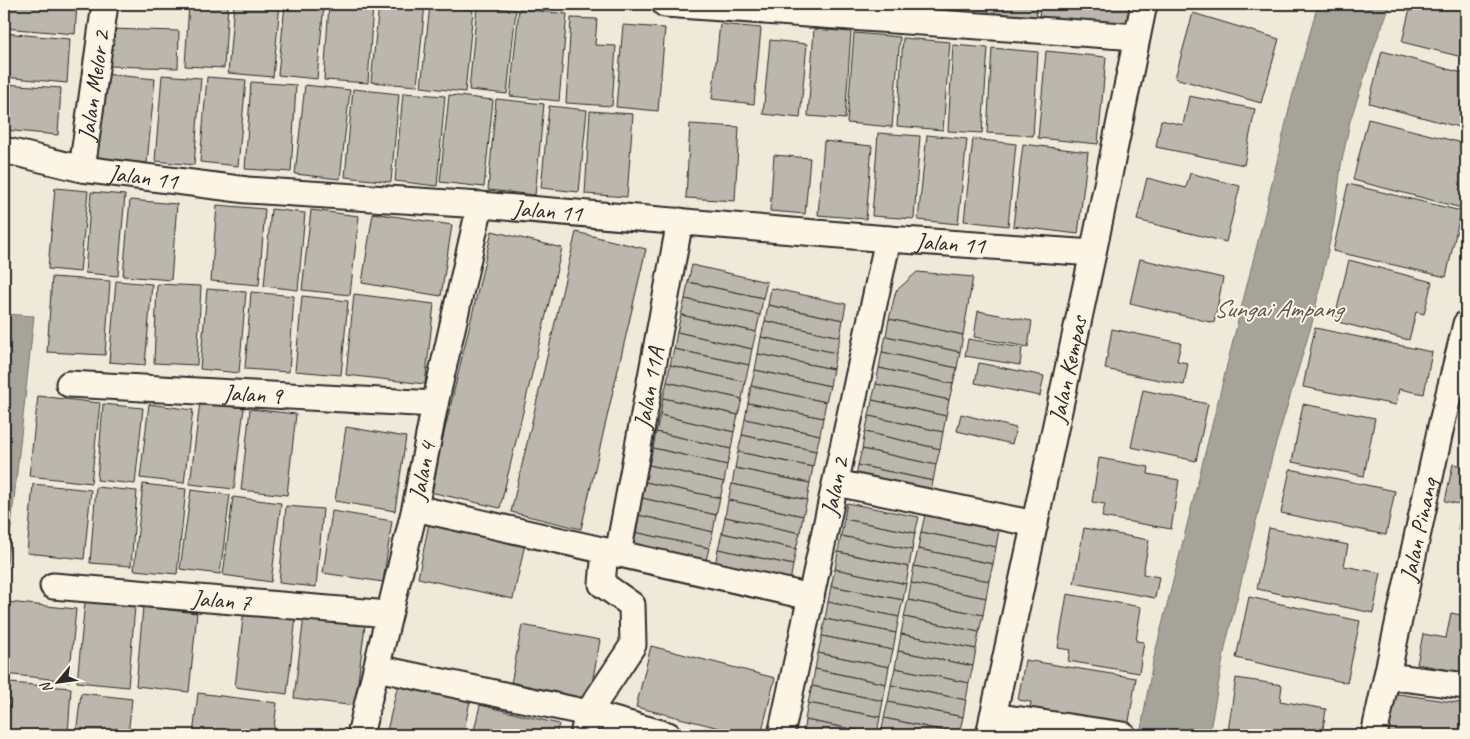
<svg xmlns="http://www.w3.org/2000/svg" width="1470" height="739" font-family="Caveat,sans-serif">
<rect width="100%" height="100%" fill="#efe9da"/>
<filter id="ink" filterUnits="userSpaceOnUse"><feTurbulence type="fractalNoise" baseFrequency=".02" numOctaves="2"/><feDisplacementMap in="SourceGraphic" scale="10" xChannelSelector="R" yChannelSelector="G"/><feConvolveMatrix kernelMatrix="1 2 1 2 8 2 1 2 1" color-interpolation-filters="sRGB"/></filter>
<g filter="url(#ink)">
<g fill="#a6a399" stroke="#75736d">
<path d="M1318,4H1391L1377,39L1350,121L1341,166L1334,223L1312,323L1272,457L1226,643L1209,735H1140L1153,661L1265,213L1291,101Z"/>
<path d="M4,314L34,316L4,591Z"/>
</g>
<g fill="#bcb7ac" stroke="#2b2b2b">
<path d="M4,4H77L75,34L4,28Z"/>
<path d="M189,4H228L224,68L185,66Z"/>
<path d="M234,4H280L273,77L228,73Z"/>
<path d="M285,4H324L317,79L278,75Z"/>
<path d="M329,4H373L368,83L324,80Z"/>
<path d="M379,4H425L417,86L371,82Z"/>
<path d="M903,4H938V11L903,9Z"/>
<path d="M942,4H989L988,15L941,11Z"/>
<path d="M995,4H1037L1036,20L994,18Z"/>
<path d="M1040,4H1133L1131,28L1039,21Z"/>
<path d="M1411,4H1466V58L1402,42Z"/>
<path d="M430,5L473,10L465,92L421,87Z"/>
<path d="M477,6L516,10L507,94L469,90Z"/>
<path d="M519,9L567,14L559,101L510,96Z"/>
<path d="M1193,13L1279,39L1261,103L1175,78Z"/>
<path d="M571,18L597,19L595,45L616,46L612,106L566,103Z"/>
<path d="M720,24L761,28L754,104L712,99Z"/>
<path d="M623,25L665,28L658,111L616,107Z"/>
<path d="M108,29L179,31L178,68L107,66Z"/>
<path d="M814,29L851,32L845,119L808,116Z"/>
<path d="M4,33L70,39L67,83L4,77Z"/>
<path d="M854,33L900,37L892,127L847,123Z"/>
<path d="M903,38L950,42L943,130L897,126Z"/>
<path d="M770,40L807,44L800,118L763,114Z"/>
<path d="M953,45L988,48L982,133L948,131Z"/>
<path d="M992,48L1038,52L1033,136L987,133Z"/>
<path d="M1046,51L1106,57L1098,144L1038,138Z"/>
<path d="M1382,51L1466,74V129L1369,103Z"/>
<path d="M104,74L155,79L147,163L96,158Z"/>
<path d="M162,75L201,78L194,165L155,161Z"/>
<path d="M207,77L246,80L238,166L200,162Z"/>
<path d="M251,82L296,85L291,172L245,169Z"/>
<path d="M4,84L61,88L58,135L4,130Z"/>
<path d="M305,85L350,90L340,179L295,174Z"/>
<path d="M353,89L399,94L391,182L345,177Z"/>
<path d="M403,93L445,96L437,186L395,181Z"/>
<path d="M449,95L493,100L484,187L440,182Z"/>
<path d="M1189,96L1255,109L1244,165L1156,147L1161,120L1183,125Z"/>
<path d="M496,99L544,104L535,195L488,190Z"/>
<path d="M549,106L587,110L579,192L541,188Z"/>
<path d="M590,111L633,114L627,197L585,194Z"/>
<path d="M1368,119L1466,144V191L1462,208L1353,180Z"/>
<path d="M690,124L739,127L735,201L686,198Z"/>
<path d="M878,133L920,136L914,219L872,216Z"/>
<path d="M927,135L967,139L958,224L918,220Z"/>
<path d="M973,139L1016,144L1008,226L964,221Z"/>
<path d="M824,141L872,146L866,219L818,215Z"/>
<path d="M1023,144L1088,152L1078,234L1013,226Z"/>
<path d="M774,155L810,158L805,214L770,211Z"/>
<path d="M1190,173L1240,186L1226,242L1137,220L1147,178L1186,188Z"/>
<path d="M1348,184L1461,211L1446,277L1333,251Z"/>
<path d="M55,188L88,191L80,272L48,269Z"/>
<path d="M91,192L125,195L118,276L85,273Z"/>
<path d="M130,200L177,204L171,280L123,276Z"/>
<path d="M217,205L265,209L259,285L211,281Z"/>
<path d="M271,209L305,213L298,290L264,286Z"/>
<path d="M311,210L359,216L350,295L302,290Z"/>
<path d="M373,213L452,225L441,296L362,283Z"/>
<path d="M492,231L562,248L500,508L430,492Z"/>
<path d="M576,232L646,249L581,529L511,512Z"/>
<path d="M1140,259L1223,278L1214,323L1130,303Z"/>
<path d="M1349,260L1432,282L1424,314L1416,312L1409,340L1334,321Z"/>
<path d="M692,265L767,282L763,298L688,282Z"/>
<path d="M917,272L973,277L963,335L889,319L896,291Z"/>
<path d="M52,277L110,281L105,355L47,352Z"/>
<path d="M116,281L152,284L145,365L109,362Z"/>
<path d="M688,282L763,298L760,315L685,299Z"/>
<path d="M157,284L201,286L197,365L154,363Z"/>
<path d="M771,288L846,304L843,320L768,305Z"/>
<path d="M207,289L246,292L239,373L200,369Z"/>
<path d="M251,292L294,296L289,372L245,369Z"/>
<path d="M354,294L434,304L425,384L346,375Z"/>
<path d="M302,296L348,301L341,375L295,371Z"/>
<path d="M685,299L760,315L756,332L681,315Z"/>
<path d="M768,305L843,320L840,337L765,321Z"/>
<path d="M978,311L1032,321L1028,347L974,337Z"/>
<path d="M681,315L756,332L752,349L677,332Z"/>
<path d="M889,319L963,335L960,352L886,336Z"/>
<path d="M765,321L840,337L836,353L761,337Z"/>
<path d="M1315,328L1432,352L1424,394L1399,389L1396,405L1303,387Z"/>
<path d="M1112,329L1181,343L1177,361L1188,363L1184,385L1105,369Z"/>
<path d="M677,332L752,349L749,365L674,349Z"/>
<path d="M886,336L960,352L957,368L882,352Z"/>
<path d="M761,337L836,353L833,369L758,354Z"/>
<path d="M968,339L1022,348L1020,365L965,356Z"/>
<path d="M674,349L749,365L745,382L670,365Z"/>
<path d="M882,352L957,368L953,384L879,368Z"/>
<path d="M758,354L833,369L830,386L755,370Z"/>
<path d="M979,363L1044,376L1040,396L975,383Z"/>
<path d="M670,365L745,382L742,399L667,382Z"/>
<path d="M879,368L953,384L949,400L876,384Z"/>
<path d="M755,370L830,386L826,402L751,386Z"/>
<path d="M667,382L742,399L738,415L663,398Z"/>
<path d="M876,384L949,400L946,416L872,400Z"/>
<path d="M751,386L826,402L823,418L748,403Z"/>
<path d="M1143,390L1208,404L1196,461L1131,447Z"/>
<path d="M38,396L100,403L91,483L29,476Z"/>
<path d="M663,398L738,415L734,432L660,415Z"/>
<path d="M872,400L946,416L943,432L869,416Z"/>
<path d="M200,402L244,408L234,489L190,484Z"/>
<path d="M748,403L823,418L820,435L745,419Z"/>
<path d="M103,404L143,408L135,484L97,480Z"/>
<path d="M149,404L193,410L184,483L140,478Z"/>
<path d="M1303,404L1375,418L1364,476L1292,462Z"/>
<path d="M250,409L296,414L287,495L241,490Z"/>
<path d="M961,414L1016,428L1012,444L957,431Z"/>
<path d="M660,415L734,432L731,449L656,432Z"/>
<path d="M869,416L943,432L940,449L865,432Z"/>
<path d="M745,419L820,435L816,451L742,435Z"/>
<path d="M346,427L406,437L395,511L335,501Z"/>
<path d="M656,432L731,449L727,465L653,448Z"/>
<path d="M865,432L940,449L936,465L862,449Z"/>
<path d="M742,435L816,451L813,467L738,452Z"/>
<path d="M653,448L727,465L724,482L649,465Z"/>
<path d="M862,449L936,465L933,481L858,465Z"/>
<path d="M738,452L813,467L810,483L735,468Z"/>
<path d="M1099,458L1149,467L1148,474L1179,480L1171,529L1102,517L1105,504L1092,502Z"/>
<path d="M1453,464L1466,467V531L1458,529L1463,505L1445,501Z"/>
<path d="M649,465L724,482L720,498L645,482Z"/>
<path d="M858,465L933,481L930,497L855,481Z"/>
<path d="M735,468L810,483L807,500L732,484Z"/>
<path d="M1290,469L1395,491L1386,535L1281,513Z"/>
<path d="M645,482L720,498L716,515L642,498Z"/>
<path d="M33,484L91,490L84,559L27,553Z"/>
<path d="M143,484L186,489L177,574L134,570Z"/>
<path d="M732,484L807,500L803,516L728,500Z"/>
<path d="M96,487L137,491L131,566L90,563Z"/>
<path d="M191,490L230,495L220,574L180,569Z"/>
<path d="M233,497L281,503L271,582L223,575Z"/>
<path d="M642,498L716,515L713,532L638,515Z"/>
<path d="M728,500L803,516L800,533L725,517Z"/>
<path d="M847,503L919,517L915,533L844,519Z"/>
<path d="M286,506L323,509L316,587L279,583Z"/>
<path d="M332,511L392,521L383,582L323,573Z"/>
<path d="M638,515L713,532L709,548L634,532Z"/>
<path d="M925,515L999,530L996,547L921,532Z"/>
<path d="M725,517L800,533L796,549L722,533Z"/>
<path d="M430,518L526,539L513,599L418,578Z"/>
<path d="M844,519L915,533L912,550L841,536Z"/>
<path d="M1084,528L1149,540L1143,574L1159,577L1155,598L1074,583Z"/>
<path d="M1269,528L1348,545L1344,566L1381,573L1373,613L1257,589Z"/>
<path d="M634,532L709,548L705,565L631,548Z"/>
<path d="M921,532L996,547L993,564L918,549Z"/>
<path d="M722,533L796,549L793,565L718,549Z"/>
<path d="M841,536L912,550L909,567L838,552Z"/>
<path d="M718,549L793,565L790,582L715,566Z"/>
<path d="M918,549L993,564L989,581L914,566Z"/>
<path d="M838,552L909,567L906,584L835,569Z"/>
<path d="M914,566L989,581L986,598L911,583Z"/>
<path d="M835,569L906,584L903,600L831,586Z"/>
<path d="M911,583L986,598L983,615L908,600Z"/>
<path d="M831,586L903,600L899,617L828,602Z"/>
<path d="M1067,594L1141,607L1136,641L1144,642L1139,673L1068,661L1070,650L1058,648Z"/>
<path d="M1249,597L1360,621L1347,683L1236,658Z"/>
<path d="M908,600L983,615L979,632L904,617Z"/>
<path d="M8,602L76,609L69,681L4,674V640Z"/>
<path d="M85,602L135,607L128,687L77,682Z"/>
<path d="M828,602L899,617L896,633L825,619Z"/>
<path d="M143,607L197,613L189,692L136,686Z"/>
<path d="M244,610L296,617L287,694L235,687Z"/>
<path d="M1451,613L1466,616V673L1417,664L1423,634L1446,638Z"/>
<path d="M304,616L365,625L355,706L294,698Z"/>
<path d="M904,617L979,632L976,649L901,634Z"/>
<path d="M825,619L896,633L893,650L822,636Z"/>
<path d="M522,625L600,640L589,700L511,684Z"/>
<path d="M901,634L976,649L973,666L898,651Z"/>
<path d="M822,636L893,650L889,667L818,653Z"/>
<path d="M651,646L775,678L761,735H747L636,707Z"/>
<path d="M898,651L973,666L969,683L895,668Z"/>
<path d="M818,653L889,667L886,684L815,669Z"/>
<path d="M1025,660L1136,678L1127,734L1028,718L1031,702L1018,700Z"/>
<path d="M895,668L969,683L966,700L891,685Z"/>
<path d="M815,669L886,684L883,701L812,686Z"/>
<path d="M1236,678L1282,685L1280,701L1326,709L1322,735H1255L1228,731Z"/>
<path d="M10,683L71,688L68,735H6Z"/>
<path d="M398,684L470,701L463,735H386Z"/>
<path d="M891,685L966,700L963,717L888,702Z"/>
<path d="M812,686L883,701L880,717L808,703Z"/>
<path d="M81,693L132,699L128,735H76Z"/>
<path d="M198,693L277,703L273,735H193Z"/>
<path d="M1392,693L1466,704V735H1385Z"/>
<path d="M888,702L963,717L959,734L884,718Z"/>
<path d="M808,703L880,717L877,734L805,720Z"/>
<path d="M480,705L559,724L556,735H473Z"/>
<path d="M884,718L959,734V735H881Z"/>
<path d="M805,720L877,734L876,735H803Z"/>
</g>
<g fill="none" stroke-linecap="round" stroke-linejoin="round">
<defs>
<g id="minor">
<path d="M665,4L1137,37"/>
<path id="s1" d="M4,150L82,169L247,190L480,205L888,239L1093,253"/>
<path id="s2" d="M82,169L105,4"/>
<path id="s3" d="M69,384L435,404"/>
<path d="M836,483L1035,524"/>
<path d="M415,508L811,597"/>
<path id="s4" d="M618,554L680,221"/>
<path id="s5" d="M53,586L389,614"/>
<path d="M377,668L588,713L668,735"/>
<path d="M1387,676L1466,686"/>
<path d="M993,716L1123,735"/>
<path id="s6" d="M360,735L415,508L435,404L480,205"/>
<path d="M583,735L588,713L633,645L632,605L602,584L605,551"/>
<path id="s7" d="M781,735L888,239"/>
<path id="s8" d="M989,735L1093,253L1144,4"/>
<path id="s9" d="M1374,735L1442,422L1466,324"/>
</g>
</defs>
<use href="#minor" stroke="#2b2b2b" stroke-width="29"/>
<use href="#minor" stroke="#fcf5e5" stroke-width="25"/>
</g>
</g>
<g text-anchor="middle" stroke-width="4" stroke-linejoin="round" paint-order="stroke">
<g font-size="24" fill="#2b2b2b" stroke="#fcf5e5">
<text dy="8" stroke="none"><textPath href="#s2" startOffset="84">Jalan Melor 2</textPath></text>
<text dy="8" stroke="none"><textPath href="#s1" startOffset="142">Jalan 11</textPath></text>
<text dy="8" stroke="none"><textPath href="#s1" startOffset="548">Jalan 11</textPath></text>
<text dy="8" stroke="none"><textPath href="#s1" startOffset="952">Jalan 11</textPath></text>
<text dy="8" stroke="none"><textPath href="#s8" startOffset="374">Jalan Kempas</textPath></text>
<text dy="8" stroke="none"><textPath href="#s4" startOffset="169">Jalan 11A</textPath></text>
<text dy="8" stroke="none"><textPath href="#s3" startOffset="184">Jalan 9</textPath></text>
<text dy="8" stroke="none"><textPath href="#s6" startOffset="271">Jalan 4</textPath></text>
<text dy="8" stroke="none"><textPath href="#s7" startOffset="254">Jalan 2</textPath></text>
<text dy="8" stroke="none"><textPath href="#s9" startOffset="210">Jalan Pinang</textPath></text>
<text dy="8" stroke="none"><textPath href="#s5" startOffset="169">Jalan 7</textPath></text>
</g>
<g font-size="25" font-style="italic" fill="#565552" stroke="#fcf5e5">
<text x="1278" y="317">Sungai Ampang</text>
</g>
</g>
<rect width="1470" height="739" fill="none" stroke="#fcf5e5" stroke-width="20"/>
<rect x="10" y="10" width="1450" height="719" fill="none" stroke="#2b2b2b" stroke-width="2" filter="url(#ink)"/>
<g transform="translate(58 682) rotate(241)" stroke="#fcf5e5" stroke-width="4" paint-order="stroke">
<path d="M0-4L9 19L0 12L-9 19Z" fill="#2b2b2b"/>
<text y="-8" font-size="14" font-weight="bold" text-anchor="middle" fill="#2b2b2b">N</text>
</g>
</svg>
